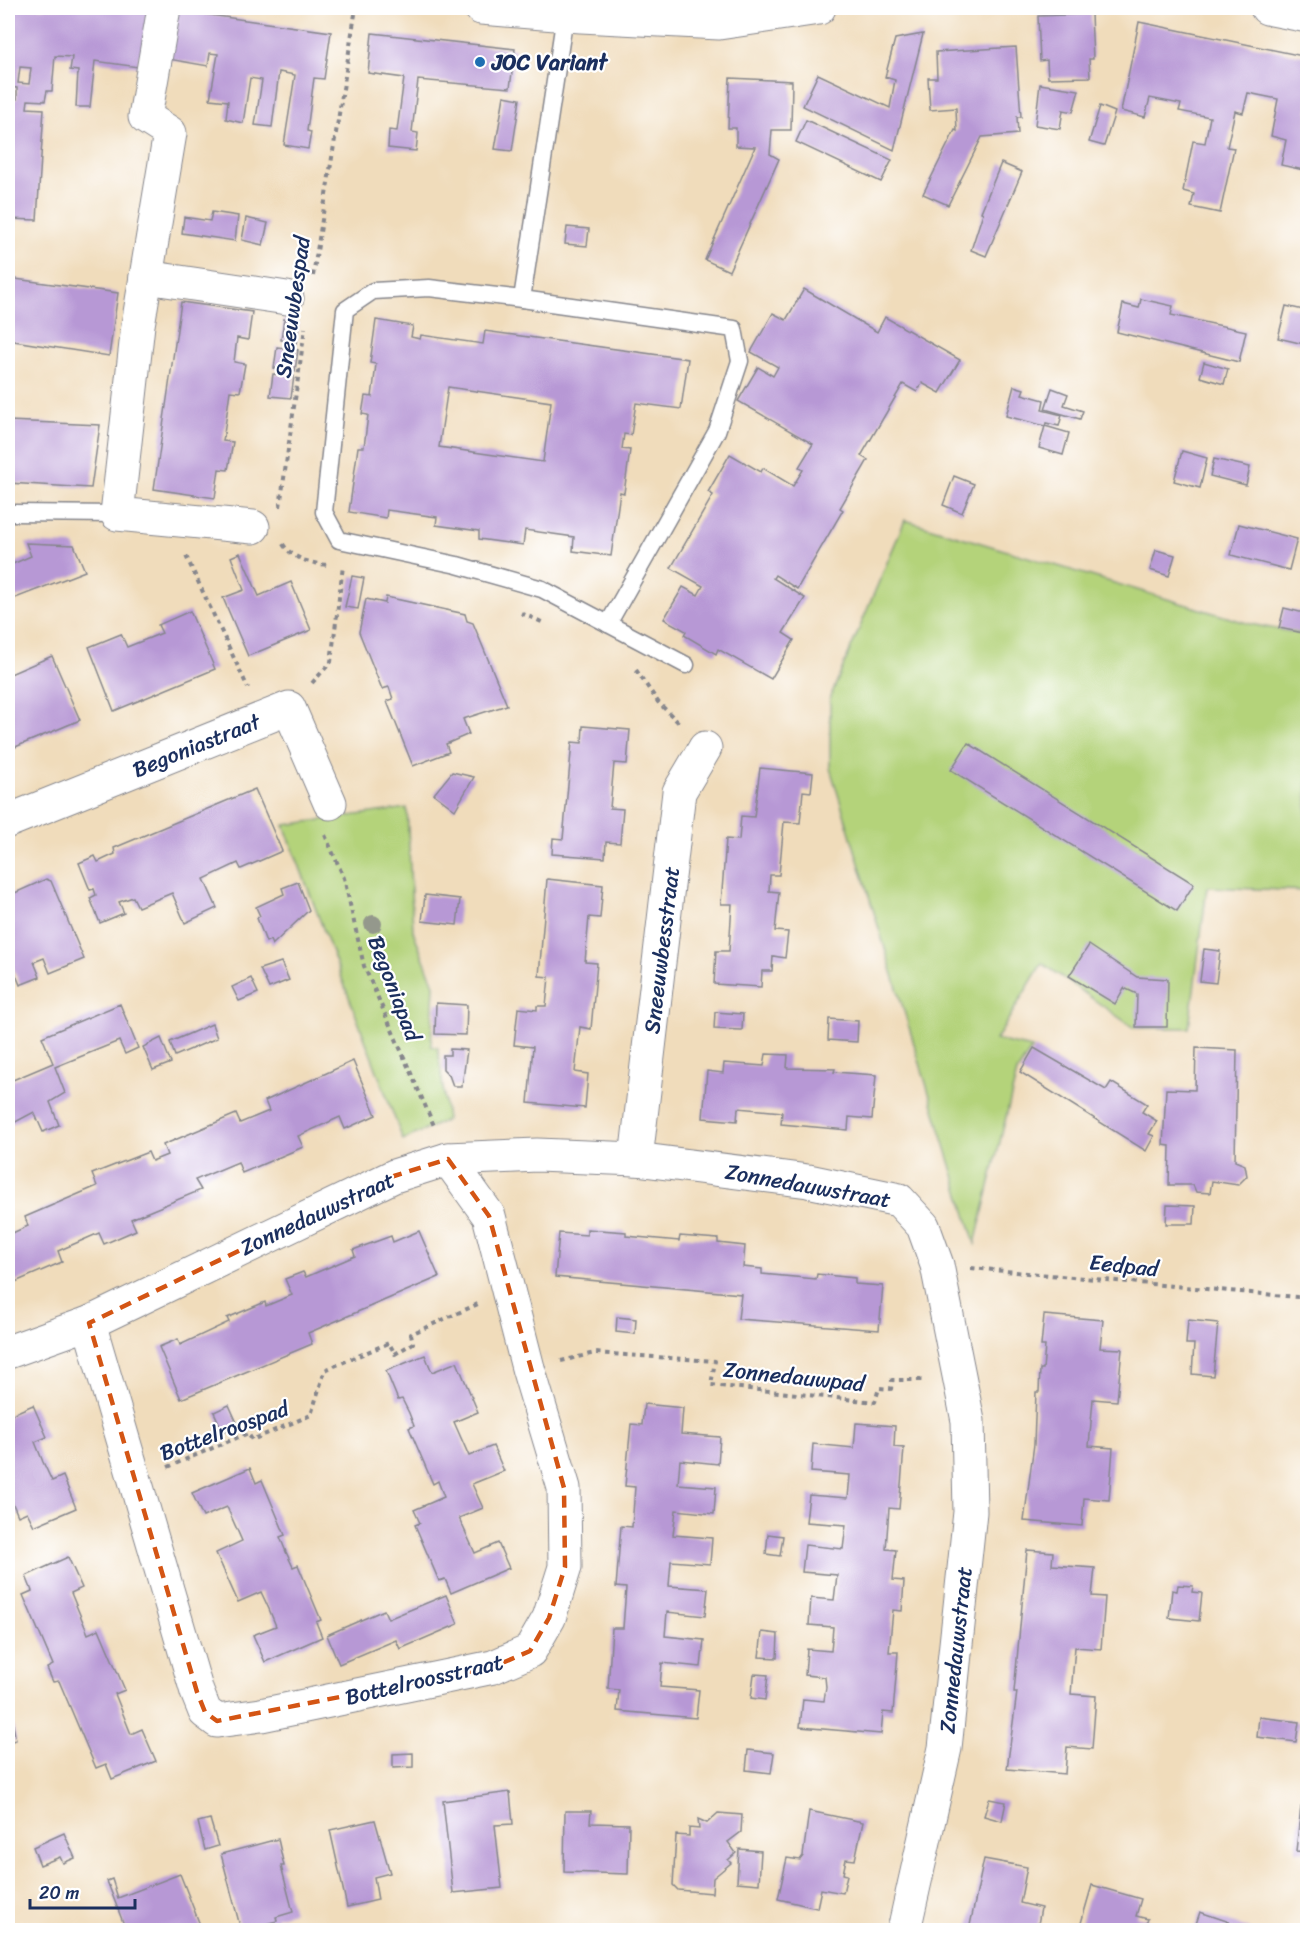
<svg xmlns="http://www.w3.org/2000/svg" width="1315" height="1938" font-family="Sriracha,sans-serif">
<rect width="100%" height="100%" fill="#fff"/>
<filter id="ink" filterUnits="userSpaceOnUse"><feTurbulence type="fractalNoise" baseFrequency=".0167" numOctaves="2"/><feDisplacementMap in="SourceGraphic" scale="12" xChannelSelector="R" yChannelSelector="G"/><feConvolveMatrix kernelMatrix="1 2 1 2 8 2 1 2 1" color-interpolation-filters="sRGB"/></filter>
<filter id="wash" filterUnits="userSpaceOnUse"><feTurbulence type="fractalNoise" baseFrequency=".008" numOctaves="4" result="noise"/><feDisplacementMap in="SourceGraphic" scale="24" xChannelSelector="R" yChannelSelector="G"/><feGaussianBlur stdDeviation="1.35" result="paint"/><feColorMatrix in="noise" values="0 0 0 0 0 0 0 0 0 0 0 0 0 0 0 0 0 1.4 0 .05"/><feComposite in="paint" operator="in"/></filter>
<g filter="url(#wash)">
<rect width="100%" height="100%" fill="#f0dcbb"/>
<g fill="#b4d37a" stroke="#68816c" stroke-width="1.5">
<path d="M905,520L1250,624L1307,635V891L1207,887L1189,1028H1134L1042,963L996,1040L1032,1048L1017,1072L975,1244L830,768V698Z"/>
<path d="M407,808L413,931L434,985L431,1046L438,1048L447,1120L403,1140L284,825Z"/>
</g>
<g id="blocks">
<g fill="#b798d5" fill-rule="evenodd">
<path d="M8,8H161L331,32L324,79L314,78L307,131L311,132L308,149L284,145L295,75L279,72L272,127L255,125L262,80L250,78L243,123L226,119L228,101L210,99L218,54L210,53L208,66L140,54L138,67L95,61L90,107H76L78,71L70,70L72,57L55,56L52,91H47L45,101L28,100L27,108L44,109L37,220L8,219V99H17V88L8,87ZM20,67L31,68L29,84L18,83Z"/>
<path d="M1091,14L1093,59H1089L1090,77L1048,78L1047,60L1040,61L1038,16Z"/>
<path d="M1139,22L1308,57V171L1281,165L1286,140L1271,136L1278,99L1248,93L1243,113L1235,111L1227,147L1234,148L1220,213L1191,207L1194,194L1183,191L1193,141L1205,143L1210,117L1179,111L1181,104L1150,98L1145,117L1121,111Z"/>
<path d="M372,33L515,49L510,88L418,80L412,132L418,133L416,151L388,148L389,130L397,131L404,78L368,73Z"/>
<path d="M923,34L894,150L803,106L818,74L890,108L895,80L885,77L895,39Z"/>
<path d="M1016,47L1021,117H1017L1018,134L982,137L948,205L923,194L955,130L957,131L956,108L930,110L928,78H937L936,52Z"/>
<path d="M730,78L792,81L791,130H772L770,154L779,159L729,271L705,260L755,147L736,146V128H728Z"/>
<path d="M1040,84L1079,90L1073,112L1063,110L1060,129L1035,125Z"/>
<path d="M504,96L520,99L512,151L495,149Z"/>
<path d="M1100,106L1115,112L1104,146L1089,142Z"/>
<path d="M806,120L892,160L881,182L796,142Z"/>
<path d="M1001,163L1022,172L986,256L971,250L983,213L981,212Z"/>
<path d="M212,212L238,216L235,241L182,233L184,217L210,221Z"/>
<path d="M246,218L268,223L263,245L242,240Z"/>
<path d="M567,227L589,229L587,246L565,244Z"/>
<path d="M8,278L118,293L109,356L8,340Z"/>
<path d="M804,289L877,332L885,317L960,360L940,393L922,383L917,392L903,384L861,456L868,460L840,508L843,510L797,589L775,575L773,578L805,598L783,633L794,640L771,679L718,649L716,654L684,635L686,631L664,619L683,587L698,595L703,586L671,568L713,495L708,492L730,454L761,472L763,468L793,486L803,470L799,467L813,444L738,401L758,367L773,376L778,367L751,352L773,313L786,320Z"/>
<path d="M1141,299L1173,306L1171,315L1246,331L1239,362L1117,332L1123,304L1139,308Z"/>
<path d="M181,302L252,312L248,340L237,338L234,362L245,364L240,392L230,391L223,441L233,442L228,470L219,469L215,498L154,489Z"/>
<path d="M1286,306L1308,311V345L1278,338Z"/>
<path d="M284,319L299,322L296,343L281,340Z"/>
<path d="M376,320L413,326L411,337L420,339L421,335L483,344L485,331L688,359L681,409L636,403L631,435L624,434L622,449L630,450L624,493L620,492L611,556L573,551L574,537L525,530L523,545L479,539V531L436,525L437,517L387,510L386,518L349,512L358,447H364L368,415L362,414L365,396L372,397L376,364L370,363ZM448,387L551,402L543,462L439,447Z"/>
<path d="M277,347L298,350L295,371L274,368Z"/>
<path d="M1204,362L1228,369L1224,384L1200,377Z"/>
<path d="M273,374L294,376L291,398L270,396Z"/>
<path d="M1014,386L1024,389L1022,394L1044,400L1042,410L1062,415L1059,426L1046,423L1045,426L1006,416Z"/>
<path d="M1052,388L1068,394L1064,405L1083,411L1080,419L1045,409Z"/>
<path d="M8,421L100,425L91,488L8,483Z"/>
<path d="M1045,426L1069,433L1063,455L1039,448Z"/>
<path d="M1182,451L1207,458L1200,488L1174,481Z"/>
<path d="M1214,459L1250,467L1246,485L1210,476Z"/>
<path d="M954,476L974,484L962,513L943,505Z"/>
<path d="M1239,524L1297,539L1289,570L1231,555Z"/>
<path d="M26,543L74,545L85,571L8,601V566L31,556Z"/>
<path d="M1156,550L1175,555L1169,576L1150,570Z"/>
<path d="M240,553L259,596L291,582L311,630L248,656L223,598L244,590L231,557Z"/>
<path d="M352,576L364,578L358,609L345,607Z"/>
<path d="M386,597L465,614L467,621L473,623L507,705L463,719L469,734L446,744L449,752L413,766L388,704L387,701L393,699L389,687L382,689L359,632L366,599L385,603Z"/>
<path d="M1284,608L1308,614V634L1279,628Z"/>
<path d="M190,611L215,669L114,711L89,647L121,634L127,647L162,633L158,625Z"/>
<path d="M52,656L80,720L8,750V675Z"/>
<path d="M583,726L630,730L627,764L614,763L610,808L623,809L620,843L606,842L605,858L552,854L553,838L563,839L572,742L582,743Z"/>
<path d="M968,743L1194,884L1177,911L951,770Z"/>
<path d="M760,768L813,773L811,792L803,791L800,823L784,822L779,875H770L769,891L779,892L775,931L788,932L785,958L773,956L772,971H762L761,987L714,984L716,951H729L732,904H721L726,839L739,840L741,816L754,817Z"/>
<path d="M452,772L474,777L455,810L434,794Z"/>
<path d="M255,789L282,851L241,869L238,863L204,879L217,908L185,923L172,893L138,907L133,897L119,902L124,913L100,923L90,898L96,895L94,889L90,890L79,863L95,856L98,862L115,854L114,848Z"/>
<path d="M46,879L51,881L84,959L50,973L44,958L34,962L40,977L20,985L12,965L8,967V896Z"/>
<path d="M547,879L603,885L600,918L589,917L585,962L597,963L591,1029L580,1027L575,1072L588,1074L585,1108L528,1103L533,1047L514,1045L518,1008L537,1010V1006H546L549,977L539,976Z"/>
<path d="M298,882L309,910L272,945L270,940L266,942L257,918L260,916L256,907L284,894L282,888Z"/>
<path d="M425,895L460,899L457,925L422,921Z"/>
<path d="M1089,945L1137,977L1168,979L1167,1027H1136L1137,994L1124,988L1115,1004L1069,976Z"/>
<path d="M1204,949L1220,951L1216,983L1200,981Z"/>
<path d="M281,962L289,980L269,988L260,969Z"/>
<path d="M251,978L258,993L239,1001L232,987Z"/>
<path d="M436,1003L467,1005L466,1035L435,1034Z"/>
<path d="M120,1004L138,1048L125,1054L119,1041L55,1067L65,1093L50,1102L59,1125L43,1132L34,1112L8,1126V1082L53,1063L42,1037Z"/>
<path d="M715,1012L743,1014L742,1030L714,1029Z"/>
<path d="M829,1019L858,1021L857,1042L828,1040Z"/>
<path d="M212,1024L217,1038L175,1056L170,1042Z"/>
<path d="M161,1038L171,1063L153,1070L143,1047Z"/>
<path d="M1034,1048L1106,1090L1111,1082L1147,1104L1142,1112L1157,1121L1149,1134L1154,1136L1146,1151L1020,1072Z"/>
<path d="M1196,1048L1237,1050L1235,1161L1245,1165L1247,1176L1238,1185L1212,1181L1210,1193L1196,1192L1193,1185H1169L1170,1146L1163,1145L1166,1089L1195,1090Z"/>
<path d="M450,1049L467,1050L462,1086H453L449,1075L443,1069V1055H450Z"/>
<path d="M766,1054L788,1055L787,1068L835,1069L834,1072L876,1075L872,1119L849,1117L848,1130L781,1124L782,1112L738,1108L737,1121L703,1118L707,1071L723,1073L724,1063L764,1066Z"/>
<path d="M353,1061L376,1115L345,1129L340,1117L298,1136L303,1147L242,1173L238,1162L195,1180L201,1190L131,1219L136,1230L104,1244L99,1233L58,1251L62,1262L8,1285V1235L28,1226L25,1217L97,1186L92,1174L148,1152L152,1161L167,1155L163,1145L236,1114L240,1123L269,1111L265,1101Z"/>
<path d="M1167,1205L1195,1206L1194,1224H1166Z"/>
<path d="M587,1229L626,1232V1236L679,1241L680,1236L718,1239V1243L745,1246L743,1267L762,1269V1274L816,1279L817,1274L855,1278V1284L883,1286L879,1330L738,1319L741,1294L555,1277L559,1233L587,1235Z"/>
<path d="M419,1231L439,1277L308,1333L312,1344L181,1399L159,1347L178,1339L180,1345L229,1322L227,1318L265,1302L266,1306L292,1295L285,1279L303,1272L306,1277L355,1256L353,1250L391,1236L393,1242Z"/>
<path d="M1044,1315L1103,1320L1100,1348L1122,1349L1117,1401L1093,1399L1089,1446L1113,1448L1109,1500L1084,1498L1082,1526L1024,1521L1034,1444L1036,1392H1039L1040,1369H1043L1045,1346H1041Z"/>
<path d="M617,1317L636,1319L635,1334L616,1332Z"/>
<path d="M1188,1320L1218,1323L1213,1376L1192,1374L1194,1344H1186Z"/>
<path d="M425,1355L432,1372L457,1362L478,1412L454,1422L469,1456L493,1446L504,1471L472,1484L483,1508L459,1518L475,1553L498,1543L509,1568L451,1593L445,1579L439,1581L415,1525L420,1523L414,1510L444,1497L438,1481L433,1484L409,1428L414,1426L409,1413L402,1399L398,1400L386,1371Z"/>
<path d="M644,1404L683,1408L681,1434L720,1437L718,1464L680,1460L678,1484L716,1487L714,1514L676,1510L673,1535L712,1538L710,1564L671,1561L669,1586L708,1589L705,1616L667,1612L665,1636L704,1640L701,1667L662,1663L660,1687L699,1690L696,1718L617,1711L619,1690L608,1689L612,1628H623L626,1588L616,1587L621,1526L632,1527L635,1487L625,1486L631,1424L642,1425Z"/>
<path d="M33,1405L47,1437L35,1442L43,1462L52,1481L63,1476L76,1508L34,1526L27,1512L18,1516L8,1492V1416Z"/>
<path d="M229,1405L238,1425L223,1432L214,1412Z"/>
<path d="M856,1423L895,1426L894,1447L904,1448L899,1509L889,1508L886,1549L896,1550L893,1580L904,1581L902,1611L893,1610L889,1652H898L893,1713L883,1712L881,1734L800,1727L803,1699L824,1701L826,1687L825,1677L805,1675L807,1649L831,1651L833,1627L809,1625L811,1598L834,1600L837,1575L802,1572L805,1545L843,1549L846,1525L806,1522L809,1495L848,1498L850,1475L811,1472L813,1444L854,1448Z"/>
<path d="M250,1468L256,1483L262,1480L285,1535L280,1537L286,1552L293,1567L298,1565L321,1620L316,1622L322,1637L265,1662L253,1635L276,1626L269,1609L261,1592L238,1602L216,1553L242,1541L227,1507L203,1517L192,1493Z"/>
<path d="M768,1534L783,1536L780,1556L766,1554Z"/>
<path d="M1027,1550L1053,1552L1052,1565L1095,1568L1092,1596L1105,1597L1101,1649L1075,1647L1071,1694L1096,1696L1092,1749L1067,1747L1065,1774L1007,1769L1017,1692H1014Z"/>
<path d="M68,1557L82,1588L71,1593L88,1634L99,1629L125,1690L115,1694L131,1734L142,1729L156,1761L112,1779L106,1764L96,1768L59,1681L53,1682L47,1668L53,1665L23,1595L32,1591L26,1576Z"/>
<path d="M1178,1585L1193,1586L1192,1592L1202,1593L1199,1621L1169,1618L1172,1590L1177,1591Z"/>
<path d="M446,1595L458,1624L400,1649L396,1640L339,1664L327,1635L384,1610L388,1619Z"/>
<path d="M762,1632L778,1634L777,1658L759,1657Z"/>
<path d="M754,1674L768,1675L765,1700L751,1698Z"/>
<path d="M11,1716L16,1740L8,1742V1717Z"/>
<path d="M1259,1717L1299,1722L1296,1742L1257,1737Z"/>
<path d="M748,1750L774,1753L771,1773L746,1770Z"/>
<path d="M413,1753V1767L393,1768V1754Z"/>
<path d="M510,1792L513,1824L495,1825L502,1888L453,1893L443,1801Z"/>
<path d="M989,1799L1006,1802L1002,1821L984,1816Z"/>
<path d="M1301,1807L1308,1808V1852L1296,1851Z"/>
<path d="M565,1811H591L590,1823L629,1824L628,1874L564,1872Z"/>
<path d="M809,1811L863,1822L855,1860L846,1859L843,1874L847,1875L843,1893L821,1889L817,1908L778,1899L787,1858L800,1860L803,1856Z"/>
<path d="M718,1813L742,1815L741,1832L728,1842L736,1853L728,1860L731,1863L713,1878L712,1893L678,1890L673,1885L676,1835L689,1836V1828L699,1829L698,1819L707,1823Z"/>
<path d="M210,1819L218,1846L205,1850L198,1822Z"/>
<path d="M375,1820L390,1873L374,1877L378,1900L347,1907L330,1830Z"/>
<path d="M64,1833L75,1858L63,1863L60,1857L40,1865L33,1847Z"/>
<path d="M278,1839L284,1866H281L293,1912L276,1917L277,1921L241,1930L221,1854Z"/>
<path d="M739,1849L761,1851L759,1884L737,1882Z"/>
<path d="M984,1859L1027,1867L1020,1903L1041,1908L1037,1930H969Z"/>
<path d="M180,1874L202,1930H126L107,1881L112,1879L118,1898Z"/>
<path d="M1092,1885L1141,1899L1136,1916L1148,1919L1144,1930H1079Z"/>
<path d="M1200,1912L1253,1930H1194Z"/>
</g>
</g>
</g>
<g filter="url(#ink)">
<use href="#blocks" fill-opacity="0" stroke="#86868c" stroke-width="1.5"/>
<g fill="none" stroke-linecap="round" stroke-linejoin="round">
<defs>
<g id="service">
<path d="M565,15L522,299L429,288L373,291L345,310L324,512L339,540L457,565L542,589L686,665"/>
<path d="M522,299L734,329L740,361L717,431L608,624"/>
<path d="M13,513L117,514"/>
</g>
<g id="minor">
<path d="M164,8L145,117L170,133L138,325L117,514L253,527"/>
<path d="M146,277L287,298"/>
<path d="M8,821L289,708L330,803"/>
<path d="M636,1159L679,792L705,748"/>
<path d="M89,1323L197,1692L205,1712L217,1721L261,1715L493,1667L530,1651L549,1618L565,1567L564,1488L528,1368L489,1216L448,1159"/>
<path d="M8,1352L89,1323L394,1176L448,1159L537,1155L636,1159L808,1181L899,1200L923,1226L937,1265L968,1421L970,1512L945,1748L904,1930"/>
</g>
<g id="tertiary">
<path d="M481,8L581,16L719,23L819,8"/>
<path d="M1267,8L1308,16"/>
</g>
</defs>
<use href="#service" stroke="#86868c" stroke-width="19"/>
<use href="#minor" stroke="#86868c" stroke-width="35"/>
<use href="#tertiary" stroke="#86868c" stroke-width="35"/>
<g stroke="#86868c" stroke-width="4" stroke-dasharray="4.5 4.5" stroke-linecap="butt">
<path d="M313,276L356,8"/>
<path d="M280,507L305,328"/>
<path d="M283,544C291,558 312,564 328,565"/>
<path d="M186,556L248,688"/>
<path d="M521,613L544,623"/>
<path d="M636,670L658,702L680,724"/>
<path d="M312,683L331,662L343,566"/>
<path d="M325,835L344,878L364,966L435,1128"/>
<path d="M971,1268L1308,1298"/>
<path d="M561,1361L595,1353L715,1361L711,1385L875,1402L879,1388L891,1389L892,1380H925"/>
<path d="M168,1467L248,1433L252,1440L311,1415L325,1370L389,1343L395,1354L413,1343L411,1334L478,1304"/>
</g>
<use href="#service" stroke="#fff" stroke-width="16"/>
<use href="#minor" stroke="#fff" stroke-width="33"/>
<use href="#tertiary" stroke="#fff" stroke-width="33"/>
</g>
<circle fill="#94988c" cx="373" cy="924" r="9"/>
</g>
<path fill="none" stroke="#d45514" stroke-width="4.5" stroke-dasharray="12 8" stroke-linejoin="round" d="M448,1159L489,1216L564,1488L565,1567L549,1618L530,1651L493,1667L217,1721L205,1712L197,1692L89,1323L394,1176Z"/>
<circle fill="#1f6fb2" stroke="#fff" stroke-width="2" cx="480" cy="62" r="6"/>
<g text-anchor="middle" stroke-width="4.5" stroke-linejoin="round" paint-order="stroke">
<g font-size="22" font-weight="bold" fill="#1b2f5e" stroke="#fff" text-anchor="start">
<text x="492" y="70">JOC Variant</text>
</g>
<g font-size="22" fill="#1b2f5e" stroke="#fff">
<text transform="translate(292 307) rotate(-82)" y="8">Sneeuwbespad</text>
<text transform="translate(196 745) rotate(-22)" y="8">Begoniastraat</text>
<text transform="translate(661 950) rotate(-83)" y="8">Sneeuwbesstraat</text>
<text transform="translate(395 988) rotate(69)" y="8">Begoniapad</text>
<text transform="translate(808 1185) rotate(10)" y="8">Zonnedauwstraat</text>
<text transform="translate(317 1213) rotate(-25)" y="8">Zonnedauwstraat</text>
<text transform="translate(1124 1265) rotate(6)" y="8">Eedpad</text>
<text transform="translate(794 1376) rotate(6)" y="8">Zonnedauwpad</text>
<text transform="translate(224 1430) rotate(-20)" y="8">Bottelroospad</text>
<text transform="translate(955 1650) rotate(-84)" y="8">Zonnedauwstraat</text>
<text transform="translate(424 1679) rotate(-13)" y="8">Bottelroosstraat</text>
</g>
</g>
<rect width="1315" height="1938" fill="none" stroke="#fff" stroke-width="30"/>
<path d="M30 1899v9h105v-9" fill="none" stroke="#1b2f5e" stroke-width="3"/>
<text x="39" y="1899" font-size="18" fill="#1b2f5e" stroke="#ffffff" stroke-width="4.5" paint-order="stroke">20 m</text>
</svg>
